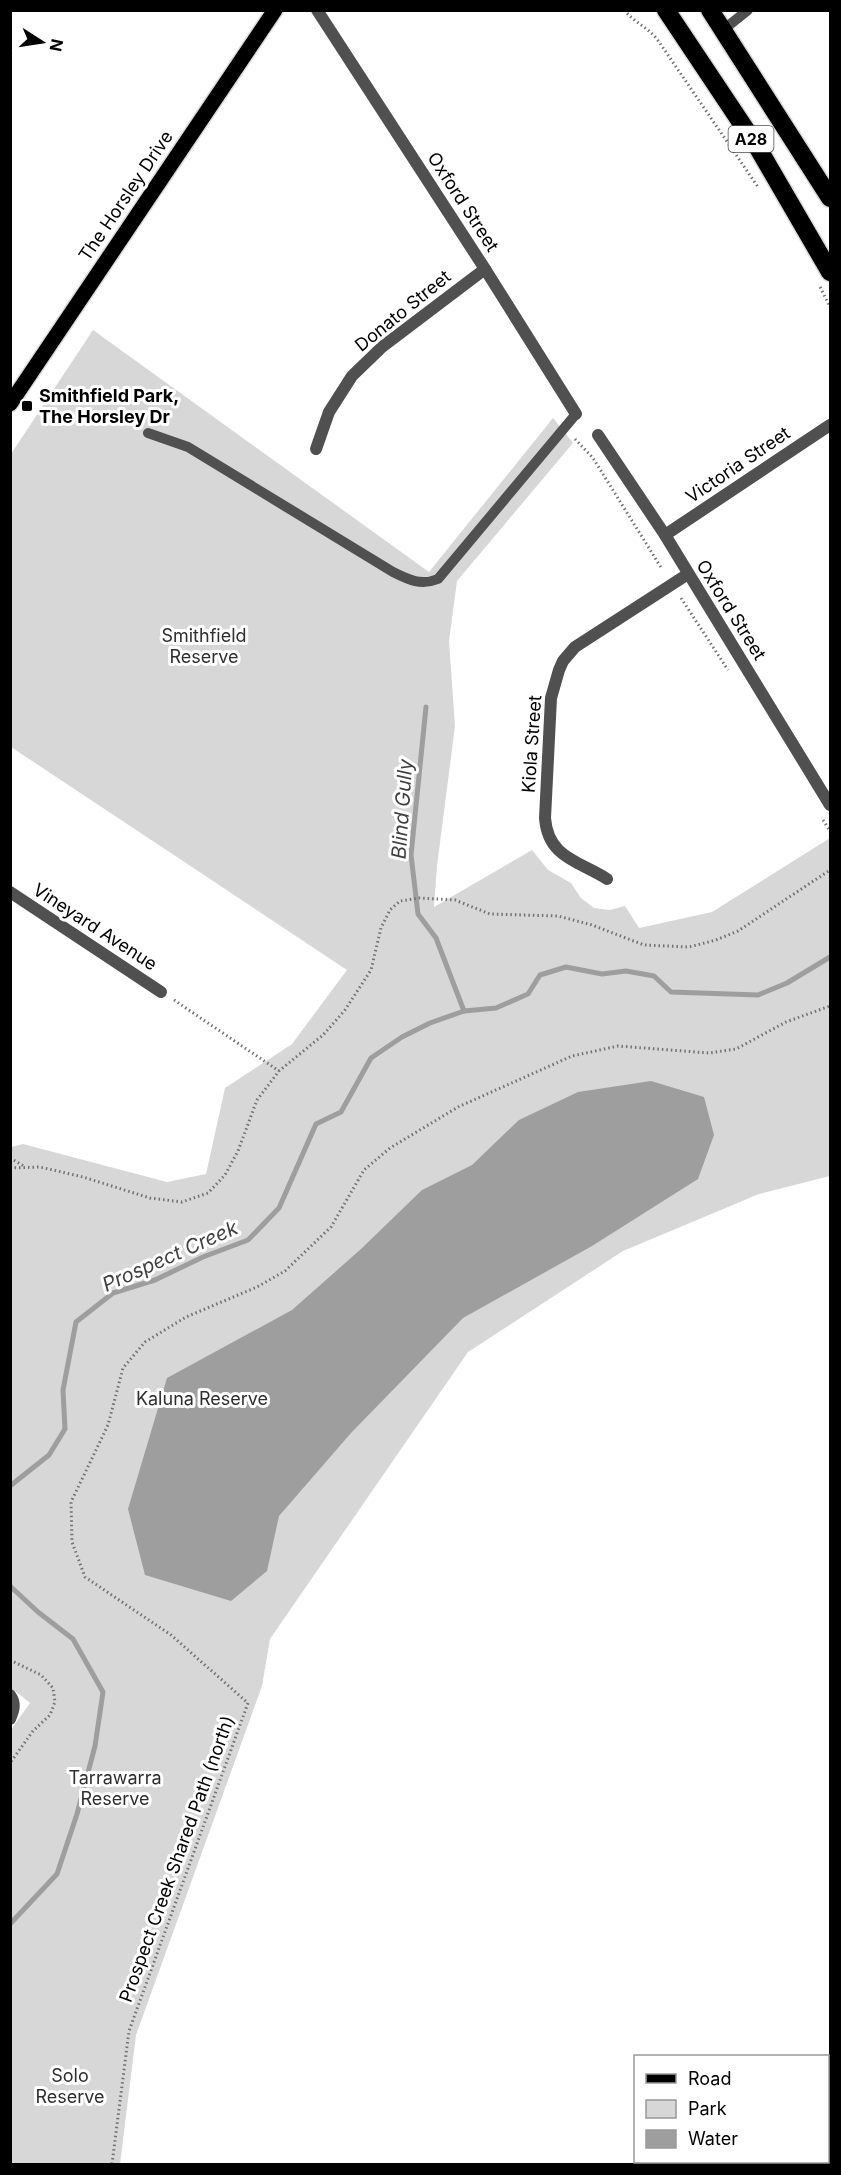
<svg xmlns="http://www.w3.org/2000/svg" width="841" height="2175" font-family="Inter,sans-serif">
<rect width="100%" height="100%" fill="#fff"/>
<path fill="#d7d7d7" d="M93,330L429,572L553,418L573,443L457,581L449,641L455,726L437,866L434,907L532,850L548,870L571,883L581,898L594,908L610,910L625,906L639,928L712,912L830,838V1176L759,1194L623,1251L468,1352L270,1639L262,1686L136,2035L120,2164H11L10,1731L30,1703L10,1687L11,1147L23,1144L167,1182L206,1174L225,1088L292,1044L347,970L11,747V454Z"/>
<path fill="#9e9e9e" d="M651,1081L704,1097L714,1135L698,1179L592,1246L463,1318L351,1433L279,1516L267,1571L231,1601L145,1575L128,1509L167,1378L292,1310L361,1249L422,1190L472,1165L519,1120L578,1092Z"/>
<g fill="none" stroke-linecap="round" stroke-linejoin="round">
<g stroke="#9e9e9e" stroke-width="5">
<path d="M426,707L411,855L418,914L436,938L464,1011"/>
<path d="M10,1486L49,1455L65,1429L63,1390L76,1322L113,1293L155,1280L203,1257L248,1240L279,1208L316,1124L341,1112L371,1058L402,1037L430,1023L464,1011L496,1008L528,994L540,975L566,967L602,974L626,971L654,976L671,992L758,995L787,983L830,957"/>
<path d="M10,1586L38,1612L73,1639L103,1692L95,1746L77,1814L57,1874L10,1924"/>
</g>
<defs>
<path id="primary" d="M10,404L275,10"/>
<g id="highway">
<path d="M666,10L758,148L830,272"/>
<path d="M710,10L830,198"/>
</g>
</defs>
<use href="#primary" stroke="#dbdbdb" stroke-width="18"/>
<use href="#highway" stroke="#dbdbdb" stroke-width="21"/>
<g stroke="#727272" stroke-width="3" stroke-dasharray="1.5 3" stroke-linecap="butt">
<path d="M624,10C634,22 647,27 657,39L758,187"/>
<path d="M820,287L830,307"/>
<path d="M575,439L593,458L662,569"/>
<path d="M681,598L728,670"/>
<path d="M823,820L830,831"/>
<path d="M174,1000L279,1071"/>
<path d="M10,1158L24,1166"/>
<path d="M10,1168L40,1167L83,1177L150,1198L182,1202L208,1193L225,1175L238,1151L257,1100L279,1071L323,1035L345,1010L371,970L381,928L390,910L400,901L419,898L455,900L490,914L558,916L592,925L644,945L689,947L716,940L738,931L830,870"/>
<path d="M10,1660L41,1675L53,1688L55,1702L50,1715L33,1731L10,1763"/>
<path d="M112,2164L129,2031L248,1703L171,1635L85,1577L72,1542L71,1502L108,1425L123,1368L145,1342L186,1317L257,1287L285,1271L331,1227L364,1170L390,1148L458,1107L572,1056L618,1046L709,1053L736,1049L786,1022L830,1006"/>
</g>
<g stroke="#505050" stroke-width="10">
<path d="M723,30L748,10"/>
<path d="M148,433L188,447L393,572C409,580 421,586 438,579L576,414"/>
</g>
<g stroke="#505050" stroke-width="12">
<path d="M317,10L485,269L576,414"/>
<path d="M598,435L665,535L830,805"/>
<path d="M316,449L329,412L352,376L382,347L485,269"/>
<path d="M665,535L830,425"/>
<path d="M607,879C579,861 548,858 545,818L551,698L559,670L563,661L575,647L688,574"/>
<path d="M10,892L161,992"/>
<path d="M10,1695C16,1703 14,1710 10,1719"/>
</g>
<use href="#primary" stroke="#000" stroke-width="15"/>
<use href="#highway" stroke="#000" stroke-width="18"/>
</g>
<rect fill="#000" stroke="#fff" stroke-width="2" x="21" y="400" width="12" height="12" rx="3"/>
<g text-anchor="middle" stroke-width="6" stroke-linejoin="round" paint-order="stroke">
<rect fill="#fff" stroke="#4c4c4c" stroke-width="1.5" x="728.5" y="126" width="45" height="26" rx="4.5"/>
<g font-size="16" font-weight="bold" fill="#000">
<text x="751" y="145">A28</text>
</g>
<g font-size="18" fill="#000" stroke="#fff">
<text transform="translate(126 196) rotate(-56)" y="6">The Horsley Drive</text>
<text transform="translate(463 202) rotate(57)" y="6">Oxford Street</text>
<text transform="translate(403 311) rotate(-39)" y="6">Donato Street</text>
<text transform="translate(738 465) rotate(-34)" y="6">Victoria Street</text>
<text transform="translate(731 610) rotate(58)" y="6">Oxford Street</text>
<text transform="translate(532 744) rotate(-86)" y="6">Kiola Street</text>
<text transform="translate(95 927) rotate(33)" y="6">Vineyard Avenue</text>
<text transform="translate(177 1859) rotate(-70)" y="6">Prospect Creek Shared Path (north)</text>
</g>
<g font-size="18" font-weight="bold" fill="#000" stroke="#fff" text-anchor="start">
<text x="39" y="402">Smithfield Park,<tspan x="39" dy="21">The Horsley Dr</tspan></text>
</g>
<g font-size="18" fill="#2e2e2e" stroke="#fff">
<text x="204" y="642">Smithfield<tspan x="204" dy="21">Reserve</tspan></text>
<text x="202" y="1405">Kaluna Reserve</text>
<text x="115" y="1784">Tarrawarra<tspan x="115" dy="21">Reserve</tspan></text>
<text x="70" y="2082">Solo<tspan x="70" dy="21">Reserve</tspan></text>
</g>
<g font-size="20" font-style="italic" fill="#3f3f3f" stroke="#fff">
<text transform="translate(402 809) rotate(-86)" y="7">Blind Gully</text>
<text transform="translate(170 1256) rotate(-24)" y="7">Prospect Creek</text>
</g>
</g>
<rect width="841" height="2175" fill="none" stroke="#000000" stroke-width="24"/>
<rect x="634" y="2055" width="195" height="108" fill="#ffffff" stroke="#999999" stroke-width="1.5"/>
<rect x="646" y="2074" width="30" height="9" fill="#000000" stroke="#999999" stroke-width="1.5"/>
<text x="688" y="2085" font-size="18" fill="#000000">Road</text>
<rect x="646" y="2100" width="30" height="18" fill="#d7d7d7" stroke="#999999" stroke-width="1.5"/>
<text x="688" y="2115" font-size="18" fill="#000000">Park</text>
<rect x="646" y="2130" width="30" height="18" fill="#9e9e9e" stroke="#999999" stroke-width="1.5"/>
<text x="688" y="2145" font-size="18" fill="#000000">Water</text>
<g transform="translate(42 42) rotate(102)" stroke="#ffffff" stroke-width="4.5" paint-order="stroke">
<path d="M0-4.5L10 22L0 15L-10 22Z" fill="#000000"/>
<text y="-9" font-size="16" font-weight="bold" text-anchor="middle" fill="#000000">N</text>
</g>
</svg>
